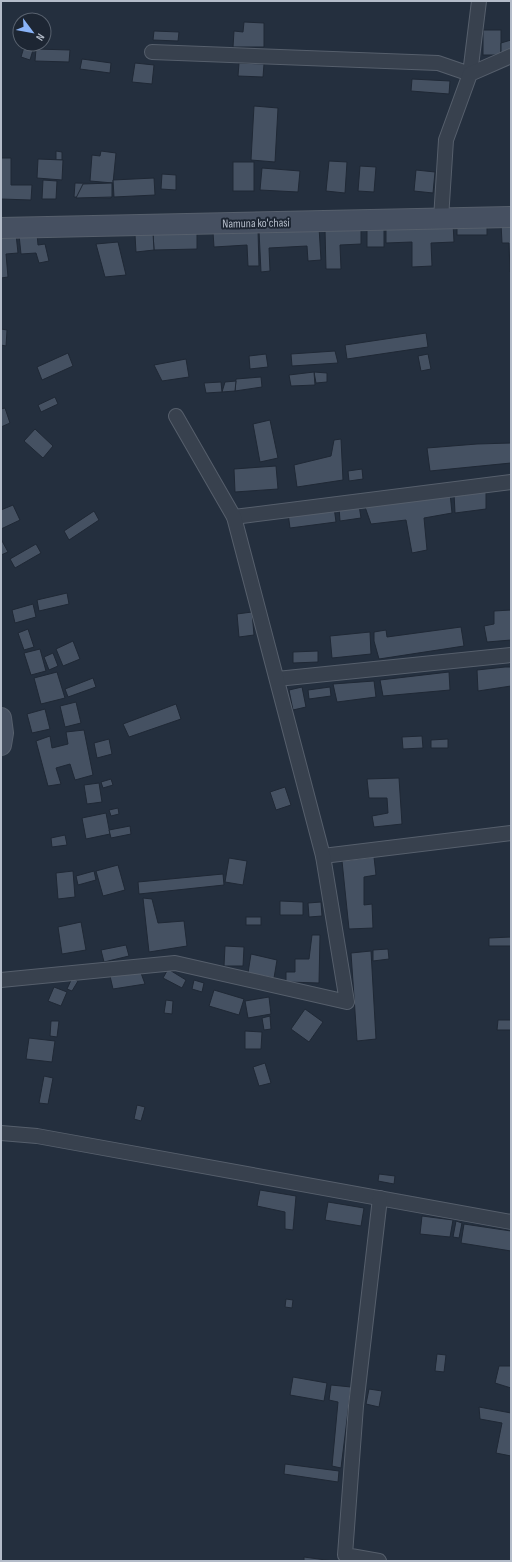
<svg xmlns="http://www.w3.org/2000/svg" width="512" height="1562" font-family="'Sofia Sans Condensed',sans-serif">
<rect width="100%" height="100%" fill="#242f3e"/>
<g fill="#455162" stroke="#1f2835">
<path d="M244,22L264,23V47H233L234,31L243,32Z"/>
<rect x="483" y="30" width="18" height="25"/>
<path d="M154,31L179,32L178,41L153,40Z"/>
<path d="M511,40V51L501,55V43Z"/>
<path d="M24,47L33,50L30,60L21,57Z"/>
<path d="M36,49L70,50L69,62L35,61Z"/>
<path d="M82,59L111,63L110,73L80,69Z"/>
<path d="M135,63L154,65L152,84L132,82Z"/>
<path d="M239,63L264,64L263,77L238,76Z"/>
<path d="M412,79L450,81L449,94L411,91Z"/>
<path d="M254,106L278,108L275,162L251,160Z"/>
<path d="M56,151L62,152V160H56Z"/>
<path d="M101,151L116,153L113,183L90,181L92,155L100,156Z"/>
<path d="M1,158H11V185H32L31,200L1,199Z"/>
<path d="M38,159L63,160L62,180L37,178Z"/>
<path d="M329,161L347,162L345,193L326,191Z"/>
<rect x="233" y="162" width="21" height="29"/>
<path d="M360,166L376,167L374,192L358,191Z"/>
<path d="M262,168L300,171L298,192L260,190Z"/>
<path d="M416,170L435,172L433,193L414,191Z"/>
<path d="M162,174L176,175V190L161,189Z"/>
<path d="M154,178L155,195L114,197L113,180Z"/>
<path d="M43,180L57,181L56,199H42Z"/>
<path d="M75,183L112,184L111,198L74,197Z"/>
<path d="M112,183V197L76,198L83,184Z"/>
<path d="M453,223L454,242L431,243L432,266L412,267V242L386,243V225Z"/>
<path d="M501,223H511V272H510L509,243H502Z"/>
<rect x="457" y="224" width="30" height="11"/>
<rect x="367" y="226" width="17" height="21"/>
<path d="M319,227L321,260L308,261L307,246L269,248L270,271L261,272L259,231Z"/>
<path d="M361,229V244L340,245L341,269H326L325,230Z"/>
<path d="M258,230L259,266H248L247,245L214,247L213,232Z"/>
<path d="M197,232V249L154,250L153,233Z"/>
<path d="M153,233L154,250L136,252L135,235Z"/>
<path d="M16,234L18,253L6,254L8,277L1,278V236Z"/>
<path d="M37,234L38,245L45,244L49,261L39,263L36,253L21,254L19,235Z"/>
<path d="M118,242L126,275L105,277L96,244Z"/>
<path d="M1,329L7,330L6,346L1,345Z"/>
<path d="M426,333L428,347L347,359L345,345Z"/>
<path d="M335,351L338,363L292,366L291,354Z"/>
<path d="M68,353L73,366L42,380L37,367Z"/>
<path d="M266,354L268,367L250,369L249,356Z"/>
<path d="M428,354L431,369L421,371L418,356Z"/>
<path d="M186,359L189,377L162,381L154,365Z"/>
<path d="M314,372L327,373V382L316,383Z"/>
<path d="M314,372L315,385L291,386L289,375Z"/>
<path d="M261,377L262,387L235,391L236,379Z"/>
<path d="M236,381L235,391L222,392L225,382Z"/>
<path d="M221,382L222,392L206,393L204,383Z"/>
<path d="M55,397L58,404L41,412L38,405Z"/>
<path d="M5,408L10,423L1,427V409Z"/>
<path d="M270,420L278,458L260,462L253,424Z"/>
<path d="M35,429L53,446L43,458L24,441Z"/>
<path d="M341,439L343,480L297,487L294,465L331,456L334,440Z"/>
<path d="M511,443V463L430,471L427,448L477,444Z"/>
<path d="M276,466L278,489L235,492L234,469Z"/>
<path d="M362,469L363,479L349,481L348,471Z"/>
<path d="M486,491V509L455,513L454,493Z"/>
<path d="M450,493L452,513L424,518L427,550L412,553L406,520L371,524L364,504Z"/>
<path d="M13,505L20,520L1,529V510Z"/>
<path d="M359,505L361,518L340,521L339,507Z"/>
<path d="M334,507L336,522L290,528L288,513Z"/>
<path d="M94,511L99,520L69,540L64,531Z"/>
<path d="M1,539L8,552L1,555Z"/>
<path d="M36,544L41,553L15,568L10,559Z"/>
<path d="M67,593L69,604L39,611L37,600Z"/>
<path d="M33,604L36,617L15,623L12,610Z"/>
<path d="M511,610V640L487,642L484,626L494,624V611Z"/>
<path d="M252,612L254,635L239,637L237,614Z"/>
<path d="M461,627L464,646L379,659L374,641V632L386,630L387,637Z"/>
<path d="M28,629L34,647L24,650L18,633Z"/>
<path d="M370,632L371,654L332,658L330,636Z"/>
<path d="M73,641L80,659L63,666L56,649Z"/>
<path d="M40,649L46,671L31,675L24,653Z"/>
<path d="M318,651V662L293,663V652Z"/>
<path d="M53,653L58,666L49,670L44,657Z"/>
<path d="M505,667H511V686L478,691L477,670Z"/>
<path d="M57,672L65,698L41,704L34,678Z"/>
<path d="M449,672L450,690L383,696L380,680Z"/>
<path d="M93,678L96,687L68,697L65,689Z"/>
<path d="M374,681L376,697L337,702L333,684Z"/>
<path d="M302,687L306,707L293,710L289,690Z"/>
<path d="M330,687L331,696L309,699L308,690Z"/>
<path d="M76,702L81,723L65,727L60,706Z"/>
<path d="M176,704L181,719L129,737L123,724Z"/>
<path d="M45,709L50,729L32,733L27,714Z"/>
<path d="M84,730L93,775L75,780L70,764L56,768L61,784L48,786L36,741L50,736L52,748L68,744L66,732Z"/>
<path d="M422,736L423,748L403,749L402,737Z"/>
<path d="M109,739L112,754L97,758L94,743Z"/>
<path d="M448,739V748H431V740Z"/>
<path d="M399,778L402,824L374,827L372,816L388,813L387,798H369L367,779Z"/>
<path d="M111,779L113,785L103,788L101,782Z"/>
<path d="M99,783L102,802L87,804L84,785Z"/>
<path d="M285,787L291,805L276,810L270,792Z"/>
<path d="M118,808L119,814L111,816L109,810Z"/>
<path d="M106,813L110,834L86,839L82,818Z"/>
<path d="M130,826L131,834L111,838L109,830Z"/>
<path d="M65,835L67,845L52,847L51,838Z"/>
<path d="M374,857L376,875L364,877V905L372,904L373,928L349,929L342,861Z"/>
<path d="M229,858L247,861L243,885L225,882Z"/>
<path d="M118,865L125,890L103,896L96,871Z"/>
<path d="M73,871L75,897L58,899L56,873Z"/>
<path d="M94,871L96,880L78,885L76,876Z"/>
<path d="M223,874L224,885L139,894L138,882Z"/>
<path d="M143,898L152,899L158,923L184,921L187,946L149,952Z"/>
<path d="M280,901L303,902V915H280Z"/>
<path d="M321,902L322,916L309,917L308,903Z"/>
<rect x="246" y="917" width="15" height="8"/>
<path d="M81,922L86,950L62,954L58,927Z"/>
<path d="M312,935H320L319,983L286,982V972H295V959H309Z"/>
<path d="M511,937V946H489V938Z"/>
<path d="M126,945L129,956L104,962L101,950Z"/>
<path d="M225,946L244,947L243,966H224Z"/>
<path d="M388,949L389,959L373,961V950Z"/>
<path d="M371,951L376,1039L357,1041L351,953Z"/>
<path d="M251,954L277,960L274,978L248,973Z"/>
<path d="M168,969L186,980L182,988L163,978Z"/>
<path d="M141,973L145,984L113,989L110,976Z"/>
<path d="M72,978L78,981L72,991L67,989Z"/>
<path d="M194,980L204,983L202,992L192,989Z"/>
<path d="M54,987L67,992L61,1006L48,1001Z"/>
<path d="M214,990L244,999L239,1015L209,1006Z"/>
<path d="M269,997L271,1014L248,1018L245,1001Z"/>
<path d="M166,1000L173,1001L172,1014L164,1013Z"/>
<path d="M305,1009L323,1022L309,1042L291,1029Z"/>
<path d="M270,1016L271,1029L264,1030L262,1018Z"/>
<path d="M498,1020H511V1030H497Z"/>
<path d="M51,1021H59L57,1037L50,1036Z"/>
<path d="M245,1031L262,1032L261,1049H245Z"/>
<path d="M29,1038L55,1041L52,1062L26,1059Z"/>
<path d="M265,1063L271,1083L259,1086L253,1067Z"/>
<path d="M44,1076L53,1078L48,1104L39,1103Z"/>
<path d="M137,1105L145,1107L141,1121L134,1119Z"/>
<path d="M379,1174L395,1176L394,1184L378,1181Z"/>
<path d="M260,1190L296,1196L293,1230L285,1229V1212L257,1206Z"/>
<path d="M328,1202L364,1208L361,1226L325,1220Z"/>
<path d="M422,1216L453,1220L450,1237L420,1234Z"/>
<path d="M456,1221L462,1223L459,1238L453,1237Z"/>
<path d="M464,1224L511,1231V1251L461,1243Z"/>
<path d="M286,1299L293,1300L292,1308L285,1307Z"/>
<path d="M437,1354L446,1355L444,1372L435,1371Z"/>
<path d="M499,1366H511V1388L495,1383Z"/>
<path d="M293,1377L327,1383L324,1401L290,1395Z"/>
<path d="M331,1385L351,1387L341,1468L332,1466L338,1402L329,1400Z"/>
<path d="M369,1389L382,1391L379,1407L366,1404Z"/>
<path d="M479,1407L511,1413V1456L496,1453L502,1423L480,1419Z"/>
<path d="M285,1464L339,1471L338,1482L284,1474Z"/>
<path d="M304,1557L333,1561H304Z"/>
</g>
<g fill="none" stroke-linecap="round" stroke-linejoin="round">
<defs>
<g id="minor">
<path d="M152,52L438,63L470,74L479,1"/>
<path d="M441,219L446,140L470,74L511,56"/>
<path d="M234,517L511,482"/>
<path d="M277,679L511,655"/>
<path d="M323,856L511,833"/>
<path d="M1,980L175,963L347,1002L323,856L234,517L176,416"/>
<path d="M1,1133L37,1136L511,1222"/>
<path d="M379,1561L345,1555L356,1406L380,1198"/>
</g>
<g id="secondary">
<path d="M1,228L511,217"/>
<path d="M1,718L3,733L1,745"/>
</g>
</defs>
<use href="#minor" stroke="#565f6c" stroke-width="16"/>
<use href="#secondary" stroke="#565f6c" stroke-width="22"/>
<use href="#minor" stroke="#38414e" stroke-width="14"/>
<use href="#secondary" stroke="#465061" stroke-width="20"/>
</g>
<g text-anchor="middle" stroke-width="4" stroke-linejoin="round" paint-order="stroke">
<g font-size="12" fill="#b4bcc9" stroke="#1d2633">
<text transform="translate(256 223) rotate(-1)" y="4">Namuna ko'chasi</text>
</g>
</g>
<rect width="512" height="1562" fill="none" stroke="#b4bcc9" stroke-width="4"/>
<g transform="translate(32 32) rotate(122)"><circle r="19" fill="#1d2633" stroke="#59626f"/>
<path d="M0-3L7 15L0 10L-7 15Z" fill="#8ab4f8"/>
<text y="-6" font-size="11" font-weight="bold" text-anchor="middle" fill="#b4bcc9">N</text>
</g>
</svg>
